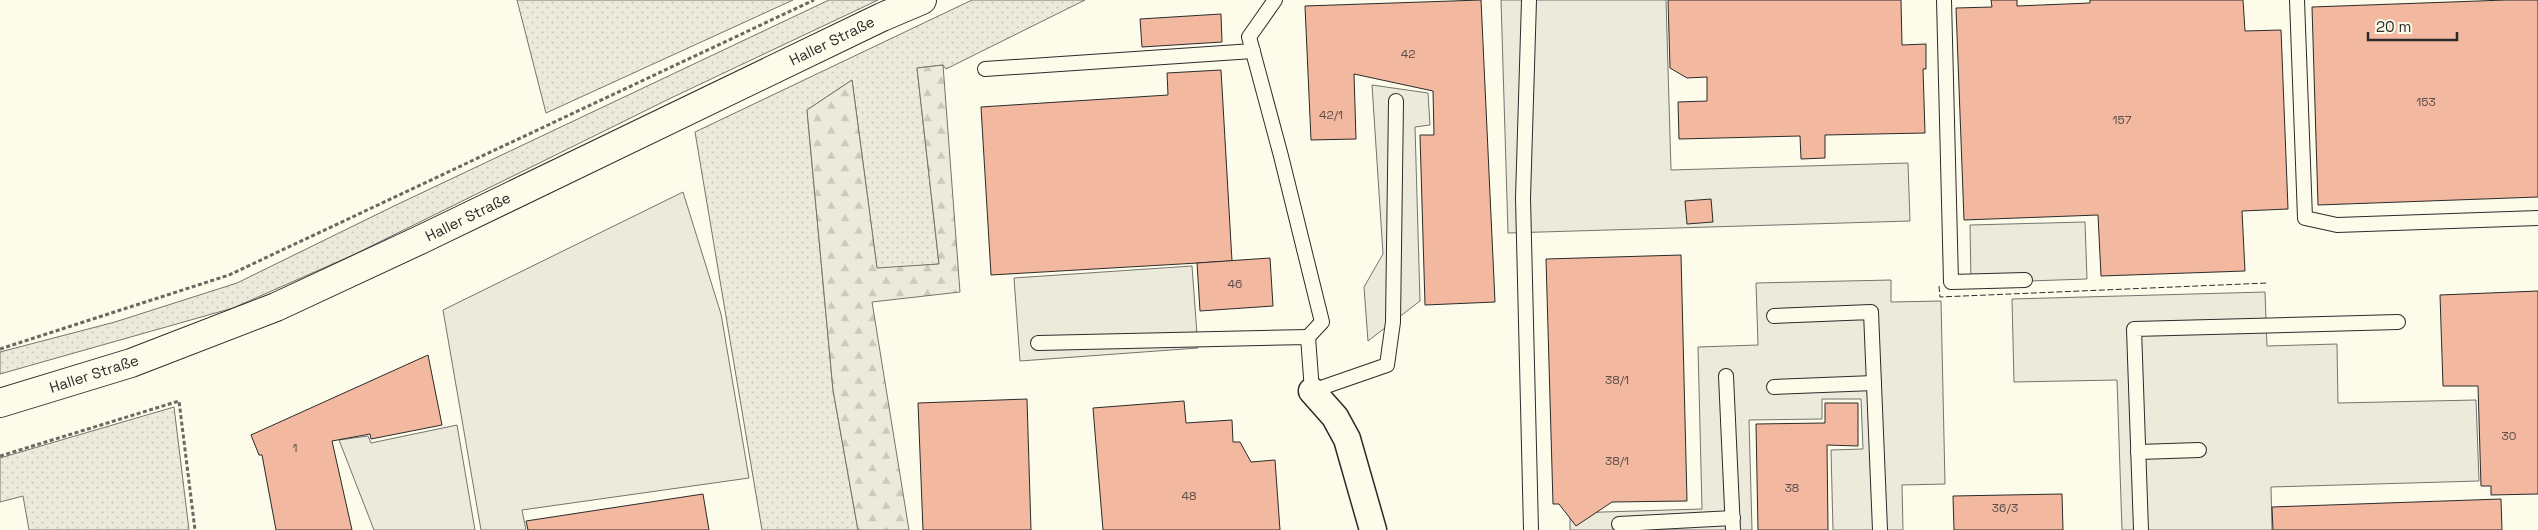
<svg xmlns="http://www.w3.org/2000/svg" width="2538" height="530" font-family="'Space Grotesk',sans-serif">
<defs>
<pattern id="grass-dots" width="8" height="8" patternUnits="userSpaceOnUse" patternTransform="scale(1.25)"><rect width="8" height="8" fill="#ecebdb"/><path d="M2 2h.1M6 6h.1" fill="none" stroke="#cbcabc" stroke-width="1.8" stroke-linecap="round"/></pattern>
<pattern id="forest-firs" width="22" height="20" patternUnits="userSpaceOnUse" patternTransform="scale(1.25)"><rect width="22" height="20" fill="#ecebdb"/><path d="M5 1l3.5 6h-7zM16 11l3.5 6h-7z" fill="#cbcabc"/></pattern>
</defs>
<rect width="100%" height="100%" fill="#fdfbea"/>
<g fill="url(#grass-dots)" stroke="#74746e">
<path d="M517,0H793L546,113Z"/>
<path d="M829,0H878L671,98L353,255L233,308L0,374V352L115,322L237,283L394,206Z"/>
<path d="M972,0H1085L946,69L943,65L917,68L939,264L877,269L852,80L807,110L833,390L858,530H762L695,132Z"/>
<path d="M174,407L189,530H29L23,496L0,502V458Z"/>
</g>
<path fill="url(#forest-firs)" stroke="#74746e" d="M943,65L960,292L872,302L909,530H858L833,390L807,110L852,80L877,268L939,264L917,68Z"/>
<g fill="#eceadb" stroke="#74746e">
<path d="M1501,0H1666L1671,170L1908,163L1910,221L1508,233Z"/>
<path d="M1372,85L1428,93L1430,125L1415,127L1420,301L1368,341L1364,287L1383,254Z"/>
<path d="M683,192L721,314L749,478L522,510L526,530H481L443,310Z"/>
<path d="M2085,222L2087,279L1971,283L1970,225Z"/>
<path d="M1192,266L1198,348L1020,361L1014,278Z"/>
<path d="M1891,280V302L1941,301L1945,484L1902,485L1903,530H1833L1831,450L1863,449L1861,399H1822V419L1749,420L1752,530H1570V513L1702,509L1698,347L1758,345L1756,283Z"/>
<path d="M2265,292L2267,346L2337,344L2338,403L2476,400L2479,481L2271,487L2272,530H2122L2117,380L2014,382L2012,299Z"/>
<path d="M457,425L475,530H374L339,440L368,436L371,443Z"/>
</g>
<g fill="#f2b8a0" stroke="#2b2b2b">
<path d="M1481,0L1495,302L1425,305L1420,135H1434L1433,91L1354,74L1356,139L1311,140L1305,6Z"/>
<path d="M1668,0H1901L1902,45L1926,44V69H1923L1925,133L1825,135V158L1801,159L1800,136L1679,139L1678,102L1707,101V77L1687,78L1670,68Z"/>
<path d="M1991,0H2017V6L2090,3V0H2243L2245,31L2281,30L2288,209L2242,211L2245,271L2101,276L2098,215L1964,220L1956,8L1992,7Z"/>
<path d="M2506,0H2538V197L2318,205L2312,7Z"/>
<path d="M1221,14L1222,42L1142,47L1140,19Z"/>
<path d="M1221,70L1232,261L991,275L981,107L1168,95L1167,73Z"/>
<path d="M1711,199L1713,222L1687,224L1685,201Z"/>
<path d="M1681,255L1687,501L1612,502L1576,526L1559,504H1553L1546,259Z"/>
<path d="M1270,258L1273,306L1200,311L1197,263Z"/>
<path d="M2538,291V494L2491,495V486H2481L2478,386H2443L2440,295Z"/>
<path d="M428,355L442,425L371,439L370,434L332,441L352,530H276L262,455H259L251,435Z"/>
<path d="M1027,399L1031,530H923L918,403Z"/>
<path d="M1184,401L1186,423L1232,420L1233,442H1240L1251,462L1275,460L1280,530H1103L1093,408Z"/>
<path d="M1825,403H1858V446L1827,445L1828,530H1758L1756,424L1825,423Z"/>
<path d="M703,494L709,530H528L526,521Z"/>
<path d="M2062,494L2063,530H1954L1953,496Z"/>
<path d="M2501,499L2502,530H2273L2272,507Z"/>
</g>
<g fill="none" stroke-linecap="round" stroke-linejoin="round">
<defs>
<g id="lane">
<path d="M1275,0L1249,37L1281,156L1322,322L1308,337"/>
<path d="M1529,0L1523,198L1531,530"/>
<path d="M1944,0L1951,282L2025,280"/>
<path d="M2297,0L2305,218L2337,225L2538,218"/>
<path d="M985,69L1253,51"/>
<path d="M1774,316L1871,312L1880,530"/>
<path d="M1038,343L1308,337L1312,391L1387,365L1393,322L1396,101"/>
<path d="M1726,376L1733,530"/>
<path d="M1774,387L1874,383"/>
<path d="M2138,452L2199,450"/>
<path d="M1619,524L1733,518"/>
<path d="M2141,530L2134,329L2398,322"/>
</g>
<path id="street" d="M1312,391L1335,417L1347,439L1373,530"/>
<path id="primary" d="M0,403L131,363L276,307L422,239L882,17L922,0"/>
</defs>
<use href="#lane" stroke="#2b2b2b" stroke-width="16"/>
<use href="#street" stroke="#2b2b2b" stroke-width="29"/>
<use href="#primary" stroke="#2b2b2b" stroke-width="30"/>
<g stroke="#6a6964" stroke-width="3" stroke-dasharray="4 2.5" stroke-linecap="butt">
<path d="M0,349L229,275L814,0"/>
<path d="M0,456L179,401L195,530"/>
</g>
<use href="#lane" stroke="#fdfbea" stroke-width="14"/>
<use href="#street" stroke="#fdfbea" stroke-width="26"/>
<use href="#primary" stroke="#fdfbea" stroke-width="28"/>
<path stroke="#2b2b2b" stroke-width="1" stroke-dasharray="6 2.5" stroke-linecap="butt" d="M1939,286L1940,297L2267,283"/>
</g>
<g text-anchor="middle" stroke-width="4" stroke-linejoin="round" paint-order="stroke">
<g font-size="12" fill="#5d4e48">
<text x="1408" y="58">42</text>
<text x="2426" y="106">153</text>
<text x="1331" y="119">42/1</text>
<text x="2122" y="124">157</text>
<text x="1235" y="288">46</text>
<text x="1617" y="384">38/1</text>
<text x="2509" y="440">30</text>
<text x="295" y="452">1</text>
<text x="1617" y="465">38/1</text>
<text x="1792" y="492">38</text>
<text x="1189" y="500">48</text>
<text x="2005" y="512">36/3</text>
</g>
<g font-size="15" fill="#2b2b2b" stroke="#fdfbea">
<text transform="translate(832 41) rotate(-26)" y="5">Haller Straße</text>
<text transform="translate(468 217) rotate(-26)" y="5">Haller Straße</text>
<text transform="translate(94 374) rotate(-18)" y="5">Haller Straße</text>
</g>
</g>
<path d="M2368 32v8h89v-8" fill="none" stroke="#2b2b2b" stroke-width="2.5"/>
<text x="2376" y="32" font-size="15" fill="#2b2b2b" stroke="#fdfbea" stroke-width="4" paint-order="stroke">20 m</text>
</svg>
